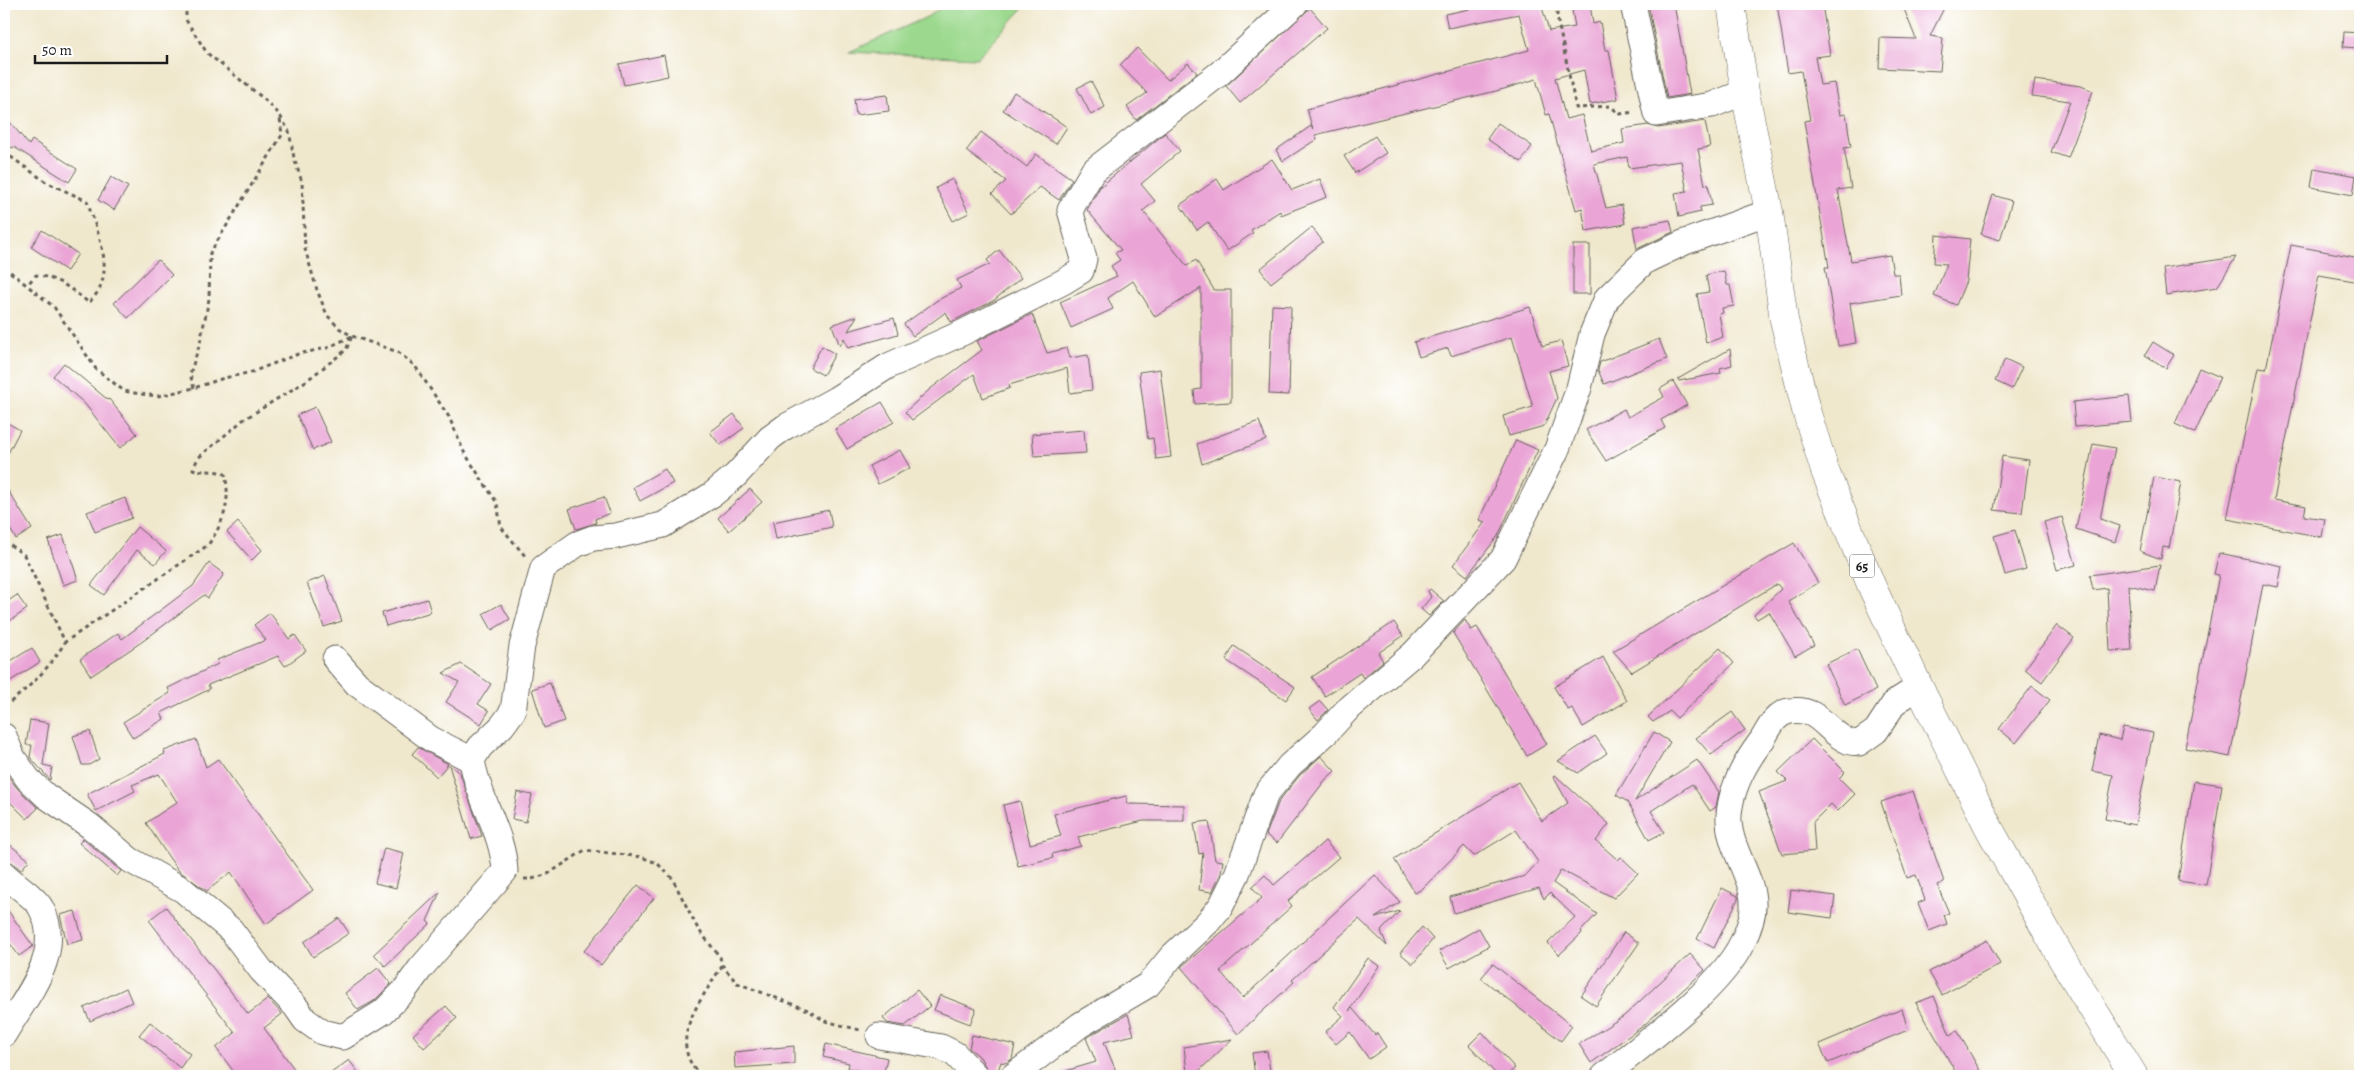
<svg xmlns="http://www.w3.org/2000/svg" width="2364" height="1080" font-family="Alegreya,serif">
<rect width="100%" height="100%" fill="#fff"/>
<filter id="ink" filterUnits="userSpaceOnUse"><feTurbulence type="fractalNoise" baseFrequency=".02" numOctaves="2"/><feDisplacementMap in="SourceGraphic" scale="10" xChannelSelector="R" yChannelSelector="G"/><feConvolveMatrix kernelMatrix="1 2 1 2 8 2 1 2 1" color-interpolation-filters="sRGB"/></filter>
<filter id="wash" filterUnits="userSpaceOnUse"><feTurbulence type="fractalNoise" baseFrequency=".0096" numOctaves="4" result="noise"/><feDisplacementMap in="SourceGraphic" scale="20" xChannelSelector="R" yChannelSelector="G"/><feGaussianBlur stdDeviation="1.12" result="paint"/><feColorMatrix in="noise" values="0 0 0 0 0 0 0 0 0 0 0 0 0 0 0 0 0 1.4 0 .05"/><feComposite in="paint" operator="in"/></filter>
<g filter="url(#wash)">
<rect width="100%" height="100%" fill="#f0e8cd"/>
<path fill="#9cd98e" stroke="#5c7a55" d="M947,4H1027L977,58L849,52L927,17Z"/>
<g id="blocks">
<g fill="#eaa5d6">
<path d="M1495,4H1541L1549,31L1575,27L1571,4H1590L1593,24L1600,22L1605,50H1609L1618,99L1590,104L1584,70L1555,78L1566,119L1582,115L1591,151L1624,143L1622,129L1648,125L1658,128L1705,121L1710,147L1698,149L1705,185L1708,184L1712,205L1700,207L1701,212L1679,217L1675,193L1687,191L1681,161L1629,168L1627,157L1594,164L1606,208L1622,205L1625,224L1586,231L1582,208L1576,210L1549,114L1546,115L1536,79L1504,89L1315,135L1317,139L1283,161L1276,150L1311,126L1313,130L1307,109L1529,50L1519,14L1448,28L1445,14Z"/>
<path d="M1648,4H1674L1690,94L1667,98Z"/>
<path d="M1777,4H1822L1830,55L1815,57L1820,85L1834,83L1840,115L1846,114L1851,147L1844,148L1851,188L1838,190L1851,261L1890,255L1893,274H1899L1901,295L1850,303L1856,343L1838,346L1825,267H1829L1804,121L1810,120L1801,71L1788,73Z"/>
<path d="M1902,4H1946L1930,36L1943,38L1940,71L1879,68L1880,38L1916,39Z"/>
<path d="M1310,8L1327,28L1240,103L1226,86Z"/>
<path d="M2344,32L2360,33V48L2343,47Z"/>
<path d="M1137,48L1168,80L1188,63L1197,73L1136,120L1127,107L1147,93L1120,65Z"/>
<path d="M664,55L668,76L624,85L619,64Z"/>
<path d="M2035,80L2081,86L2093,91L2068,158L2051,152L2070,101L2032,96Z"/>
<path d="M1091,81L1105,107L1091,115L1077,88Z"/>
<path d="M1014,92L1067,127L1056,144L1003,110Z"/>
<path d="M887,95L889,111L856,115L854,99Z"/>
<path d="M4,115L29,145L32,140L77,169L69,182L14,147L12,148L4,138Z"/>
<path d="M1498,123L1532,146L1521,162L1487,139Z"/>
<path d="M981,132L1027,167L1036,154L1072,179L1059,200L1040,187L1011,214L992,194L1006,181L966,151Z"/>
<path d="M1165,133L1180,151L1141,184L1155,201L1143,211L1187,266L1196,260L1214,290H1231V402L1195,404L1194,390L1201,389V288L1155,317L1133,281L1108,298L1113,309L1071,328L1060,302L1117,276L1111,266L1120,260L1115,253L1121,250L1087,210L1100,187Z"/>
<path d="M1375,136L1386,153L1355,173L1344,156Z"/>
<path d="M1272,159L1292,190L1320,179L1327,197L1281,215L1280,211L1251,230L1253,233L1227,251L1208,222L1197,230L1180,205L1217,179L1224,190Z"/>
<path d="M2314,168L2356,176L2353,195L2311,187Z"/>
<path d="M111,177L128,187L114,210L98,200Z"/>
<path d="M952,179L969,213L953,221L936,188Z"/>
<path d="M1993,195L2012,201L2000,240L1981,234Z"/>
<path d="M1670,220L1673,232L1637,249L1633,227Z"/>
<path d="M1312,227L1323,242L1271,283L1260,269Z"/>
<path d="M42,230L78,254L67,271L31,247Z"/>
<path d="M1936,235L1970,239L1966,281L1956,305L1934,296L1947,264L1934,263Z"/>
<rect x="1573" y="245" width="17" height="49"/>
<path d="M2291,245L2360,258V282L2319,275L2274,500L2306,506L2304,516L2325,519L2322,537L2227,519L2258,368L2266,369Z"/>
<path d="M999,250L1021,278L993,301L951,322L946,312L913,336L904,324L936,301L961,288L957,280L990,264L987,260Z"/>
<path d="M2236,257L2217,287L2166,295L2163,268Z"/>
<path d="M158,260L172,275L128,318L114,303Z"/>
<path d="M1724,271L1727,285H1730L1734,306L1722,308L1723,313L1719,314L1723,337L1706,343L1697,294L1709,292L1706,275Z"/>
<path d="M1272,305L1291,306L1289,395L1269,394Z"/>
<path d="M1530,307L1542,346L1561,341L1568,366L1549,371L1557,398L1544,426L1509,436L1503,416L1533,407L1512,337L1451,356L1448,348L1419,357L1414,342Z"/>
<path d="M1032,314L1047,353L1067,348L1070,358L1088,355L1092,390L1070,393L1067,368L1009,385L1010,388L983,398L974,374L912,420L905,412L929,390L982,350L977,341Z"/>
<path d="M857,316L848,331L894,318L898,334L848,348L844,338L840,346L832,325Z"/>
<path d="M1659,339L1667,359L1604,384L1598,370L1600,362Z"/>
<path d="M2153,342L2174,355L2166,368L2145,355Z"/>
<path d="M822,346L835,354L823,375L810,368Z"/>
<path d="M1730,349L1732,365L1720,368L1721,373L1679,381L1678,379Z"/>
<path d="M2005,359L2022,367L2012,389L1995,381Z"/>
<path d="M64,363L108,400L109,399L137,434L120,448L84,403L53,376Z"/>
<path d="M2199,368L2220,377L2195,433L2175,424Z"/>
<path d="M1160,369L1171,457L1156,459L1153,438L1148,439L1139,372Z"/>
<path d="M1673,381L1687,405L1661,420L1665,428L1606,461L1586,430L1624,409L1628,417L1664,397L1660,389Z"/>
<path d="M2129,396L2132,422L2075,427L2073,402Z"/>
<path d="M882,402L894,422L847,449L835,429Z"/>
<path d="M315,407L331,442L313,450L297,415Z"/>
<path d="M734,414L744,428L720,445L710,432Z"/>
<path d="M4,421L20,430L4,461Z"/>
<path d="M1259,421L1266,440L1202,464L1197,444Z"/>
<path d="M1084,430L1086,453L1034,456L1032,434Z"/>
<path d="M1516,440L1538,450L1498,536L1467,576L1453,565L1485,522L1479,520Z"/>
<path d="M2093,444L2115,448L2100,519L2120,526L2115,542L2076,529Z"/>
<path d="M900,450L910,468L878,484L869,466Z"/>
<path d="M2002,456L2029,460L2022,513L1994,510Z"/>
<path d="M665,469L673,483L640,501L633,487Z"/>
<path d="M2154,477L2181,482L2169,548L2163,547L2161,559L2140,551Z"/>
<path d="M4,484L32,529L16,539L4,519Z"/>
<path d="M750,489L762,502L729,531L718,518Z"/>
<path d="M604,497L610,513L595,519L596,523L576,529L569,509Z"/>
<path d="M125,498L132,518L95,532L87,512Z"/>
<path d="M829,510L832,527L776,539L773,522Z"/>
<path d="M2062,517L2076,565L2057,570L2044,522Z"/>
<path d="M238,522L262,550L252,560L227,532Z"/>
<path d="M137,527L166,551L155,564L137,550L104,595L91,585Z"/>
<path d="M2015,530L2026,569L2005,575L1994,536Z"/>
<path d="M63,535L78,580L63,585L48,540Z"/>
<path d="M1794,543L1818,583L1788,601L1814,645L1795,656L1769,612L1757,619L1754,615L1781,589L1777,584L1632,672L1613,651Z"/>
<path d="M2219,553L2282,566L2278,587L2263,584L2230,757L2185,748L2219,575L2214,574Z"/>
<path d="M209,563L224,574L208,598L204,595L143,641L91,676L80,659L118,633L122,639L193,586Z"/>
<path d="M2160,565L2155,591L2128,585L2132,650L2110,651L2107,588L2093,590L2090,575Z"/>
<path d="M325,576L342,621L324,627L307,583Z"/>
<path d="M1430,589L1444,601L1429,616L1421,609L1431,597L1428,591Z"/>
<path d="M17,595L27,609L4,625V604Z"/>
<path d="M427,599L431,612L386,626L382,613Z"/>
<path d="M501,604L510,619L492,630L483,614Z"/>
<path d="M270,613L289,639L295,635L306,651L285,666L278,656L208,685L210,689L161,713L164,719L133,738L123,722L170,693L168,688L218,664L217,660L266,640L254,625Z"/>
<path d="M1465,620L1471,630L1477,627L1547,744L1527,756L1453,633Z"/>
<path d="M1394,622L1403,636L1378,653L1383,661L1363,678L1360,673L1325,696L1312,677Z"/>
<path d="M2057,625L2074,638L2042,682L2025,669Z"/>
<path d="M1234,646L1295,687L1286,700L1226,660Z"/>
<path d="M32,648L40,662L4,685V665Z"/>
<path d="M1720,648L1734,663L1677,718L1670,711L1653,722L1648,717Z"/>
<path d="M1857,649L1876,690L1845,705L1826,664Z"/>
<path d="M1603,657L1627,701L1583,727L1572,708L1568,710L1554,687Z"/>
<path d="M461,664L491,684L478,704L489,711L481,724L446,702L459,682L443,673Z"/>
<path d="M550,683L564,721L544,728L532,689Z"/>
<path d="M2032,686L2050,700L2016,743L1999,729Z"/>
<path d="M1320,701L1328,710L1318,720L1309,709Z"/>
<path d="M1732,712L1745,730L1711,755L1696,738Z"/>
<path d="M30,720L49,723L43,765L52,767L50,780L30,757L32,745H26Z"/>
<path d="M2123,727L2153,733L2135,825L2105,819L2113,775L2092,771L2099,735L2120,740Z"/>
<path d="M90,731L99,759L89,765H82L73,736Z"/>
<path d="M1654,732L1670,742L1635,801L1697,760L1719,792L1716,807L1710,811L1692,784L1651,811L1664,832L1649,840L1628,802L1616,795Z"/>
<path d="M1595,736L1607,753L1578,773L1558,761Z"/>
<path d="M196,739L206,767L218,759L313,890L266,924L231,872L207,891L179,871L170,859L146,823L177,802L159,774L132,785L135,791L96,811L87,794L165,754L164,751Z"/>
<path d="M1812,739L1845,772L1839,778L1855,794L1838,811L1831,804L1813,822L1815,851L1782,854L1759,792L1787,781L1778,772Z"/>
<path d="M418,747L448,764L437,777L412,754Z"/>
<path d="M1321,756L1335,771L1326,779L1277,843L1266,835L1279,801L1300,775Z"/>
<path d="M449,765L460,773L482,836L471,839Z"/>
<path d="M4,771L18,789L38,808L27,819L4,796Z"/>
<path d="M1555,775L1609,824L1596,841L1618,860L1621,857L1638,873L1614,898L1561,870L1553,883L1597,914L1581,931L1582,933L1559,955L1548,943L1575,917L1550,893L1544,899L1539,888L1454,913L1450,897L1525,876L1538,862L1516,830L1474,856L1464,846L1422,889L1415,893L1394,859L1518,782L1542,821L1568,803L1553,776Z"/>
<path d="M2194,781L2222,785L2206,885L2178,881Z"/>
<path d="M1913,791L1944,882L1937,885L1949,913L1944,915L1947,924L1929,931L1918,903L1925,900L1916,875L1907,878L1881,802Z"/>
<path d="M517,792L532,795L526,822L512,819Z"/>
<path d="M1126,796L1128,804L1184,805V821H1143L1078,837L1081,846L1052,854L1053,858L1018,866L1003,805L1020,801L1030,844L1061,836L1054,814Z"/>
<path d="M1209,821L1215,860L1223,861L1221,873L1212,892L1199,890L1203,853L1199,854L1194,823Z"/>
<path d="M83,839L121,871L117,876L79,843Z"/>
<path d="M4,840L29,860L21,870L13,863L4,859Z"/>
<path d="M1325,841L1339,857L1288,901L1292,906L1220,971L1243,998L1375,875L1400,902L1375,918L1400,911L1381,931L1387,946L1359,919L1292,980L1294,982L1238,1034L1181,967L1262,898L1252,887L1265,875L1274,885Z"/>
<path d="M384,848L404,853L396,888L375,883Z"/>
<path d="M638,885L654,898L601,965L584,951Z"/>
<path d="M1722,888L1738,896V899L1714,948L1697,939Z"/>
<path d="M1791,890L1835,896L1832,918L1788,912Z"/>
<path d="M440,892L427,921L430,924L385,966L374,954Z"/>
<path d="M4,905L33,946L19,956L4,935Z"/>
<path d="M166,907L248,1014L268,999L282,1014L264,1028L295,1070L287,1076H237L216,1048L235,1033L149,920Z"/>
<path d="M75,911L83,940L67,944L60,915Z"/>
<path d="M339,918L349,933L313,957L304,942Z"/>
<path d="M1422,927L1433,939L1413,964L1400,953Z"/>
<path d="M1479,928L1489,946L1449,968L1439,951Z"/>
<path d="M1624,932L1639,943L1596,1006L1581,996Z"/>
<path d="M1987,940L2000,964L1942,995L1929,972Z"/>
<path d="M1690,954L1705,970L1643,1026L1591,1063L1579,1044L1624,1016Z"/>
<path d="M1368,958L1379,966L1349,1011L1352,1008L1375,1035L1377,1033L1386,1047L1369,1059L1350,1032L1336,1044L1325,1032L1343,1016L1334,1007Z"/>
<path d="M1493,964L1572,1026L1561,1041L1481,978Z"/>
<path d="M378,968L391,984L374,1001L358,1010L345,993Z"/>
<path d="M126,988L132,1002L90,1021L84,1008Z"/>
<path d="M917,990L930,1006L905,1026L887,1023L883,1018Z"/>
<path d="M940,995L976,1009L970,1024L934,1010Z"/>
<path d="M1934,996L1950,1035L1957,1030L1983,1076H1958L1916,1003Z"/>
<path d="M446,1006L457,1018L424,1048L413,1035Z"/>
<path d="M1902,1009L1908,1030L1828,1063L1819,1044Z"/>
<path d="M1128,1014L1134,1035L1104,1042L1116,1071L1104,1076H1062V1072L1096,1062L1086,1038Z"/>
<path d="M150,1022L190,1054L180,1068L139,1035Z"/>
<path d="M1482,1032L1515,1068L1506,1076H1498L1469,1045Z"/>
<path d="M972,1035L1015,1045L1012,1059L1006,1063L1001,1062L996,1076L990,1075L980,1057L969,1048Z"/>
<path d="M1232,1039L1199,1071L1187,1072L1184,1047Z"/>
<path d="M826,1044L887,1058L883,1076L848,1068L849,1063L823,1057Z"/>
<path d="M794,1046V1064L735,1068L734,1052Z"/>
<path d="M1267,1051L1271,1076H1255L1252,1053Z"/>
<path d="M349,1060L361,1076H327Z"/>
</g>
</g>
</g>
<g filter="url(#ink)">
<use href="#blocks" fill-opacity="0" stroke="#66635a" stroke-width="1"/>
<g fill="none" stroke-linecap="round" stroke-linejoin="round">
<defs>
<g id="minor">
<path d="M1633,4L1656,114L1712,105L1745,92"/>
<path d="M335,659L357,684L431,739L472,760"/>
<path d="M4,736L13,758L28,779L46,796L90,826L130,860L183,890L196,901L231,930L261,970L296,1007L305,1020L322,1032L343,1037L383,1012L404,991L420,969L505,871C503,832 478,799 472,760L480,747L502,726L513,711L522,646L543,568L577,544L593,538L616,536L663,525L713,494L736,475L770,438L785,427L836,399L888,366L962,333L1063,282L1081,271L1084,259L1070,210L1093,171L1220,73L1295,4"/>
<path d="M4,874C13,883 36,898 41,908C65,953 26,996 4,1034"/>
<path d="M879,1036L941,1047L955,1054L976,1076"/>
<path d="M1013,1076L1080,1025L1148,985L1172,956L1207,923L1221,906L1237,874L1266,794L1290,765L1325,734L1346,711L1413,654L1503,559L1557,449L1579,388L1592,334L1607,298L1645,261L1685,242L1769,212"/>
<path d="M1604,1076C1644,1044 1720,989 1742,943C1748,931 1754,916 1753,903C1753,876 1727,846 1729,815C1731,788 1746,761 1762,740C1769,729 1775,713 1790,711C1819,706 1827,733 1848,741C1851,743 1856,742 1859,743L1876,731L1895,702L1919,687"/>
</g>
<path id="major" d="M1731,4L1745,92L1769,212L1784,320L1806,410L1825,471L1872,587L1919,687L1989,828L2061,957L2134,1076"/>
</defs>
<use href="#minor" stroke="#66635a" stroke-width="27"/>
<use href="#major" stroke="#66635a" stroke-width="29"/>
<g stroke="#66635a" stroke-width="3" stroke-dasharray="4 4" stroke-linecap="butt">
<path d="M186,4V20L207,53L264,99L279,114L289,131L294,158L302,182L305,249L317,290L327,315L339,328L352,336L398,352L415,366L449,417L464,452L497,503L501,527L526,557"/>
<path d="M1557,4V17L1576,108L1610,106L1620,114L1634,112"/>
<path d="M4,152L46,182L87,201C95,227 112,260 100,287C98,293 93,298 89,303C72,289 58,278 36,275L28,284"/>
<path d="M4,267L54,307L96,369L124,391L140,394L158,396L194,388L224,378L252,372L298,354L327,348L352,336"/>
<path d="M194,388L190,374L200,343L209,299L210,253L282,135L280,118"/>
<path d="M4,540L24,555L65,642"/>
<path d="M4,707C29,688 49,669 65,642L208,545C224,522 231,502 225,474C214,469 204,473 193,469L198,458L243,420L306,381L346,350L352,336"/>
<path d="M524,879H532L548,874L585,850L641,857L657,863L672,878L698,929L720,957L722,965L737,983L808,1010L825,1021L860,1030"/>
<path d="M701,1076C664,1039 703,1000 722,965"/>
</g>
<use href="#minor" stroke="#fff" stroke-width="25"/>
<use href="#major" stroke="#fff" stroke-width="28"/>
</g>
</g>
<g text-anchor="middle" stroke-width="5" stroke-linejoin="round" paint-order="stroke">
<rect fill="#fff" stroke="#606060" stroke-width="1" x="1849.5" y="554.5" width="25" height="23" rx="4"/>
<g font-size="14" font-weight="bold" fill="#1c1c1c">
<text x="1862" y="571">65</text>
</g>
</g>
<rect width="2364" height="1080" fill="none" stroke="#fff" stroke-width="20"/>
<path d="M35 55v8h132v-8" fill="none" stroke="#1c1c1c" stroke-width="2.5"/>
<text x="42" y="55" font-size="15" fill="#1c1c1c" stroke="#ffffff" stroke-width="4" paint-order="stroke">50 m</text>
</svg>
